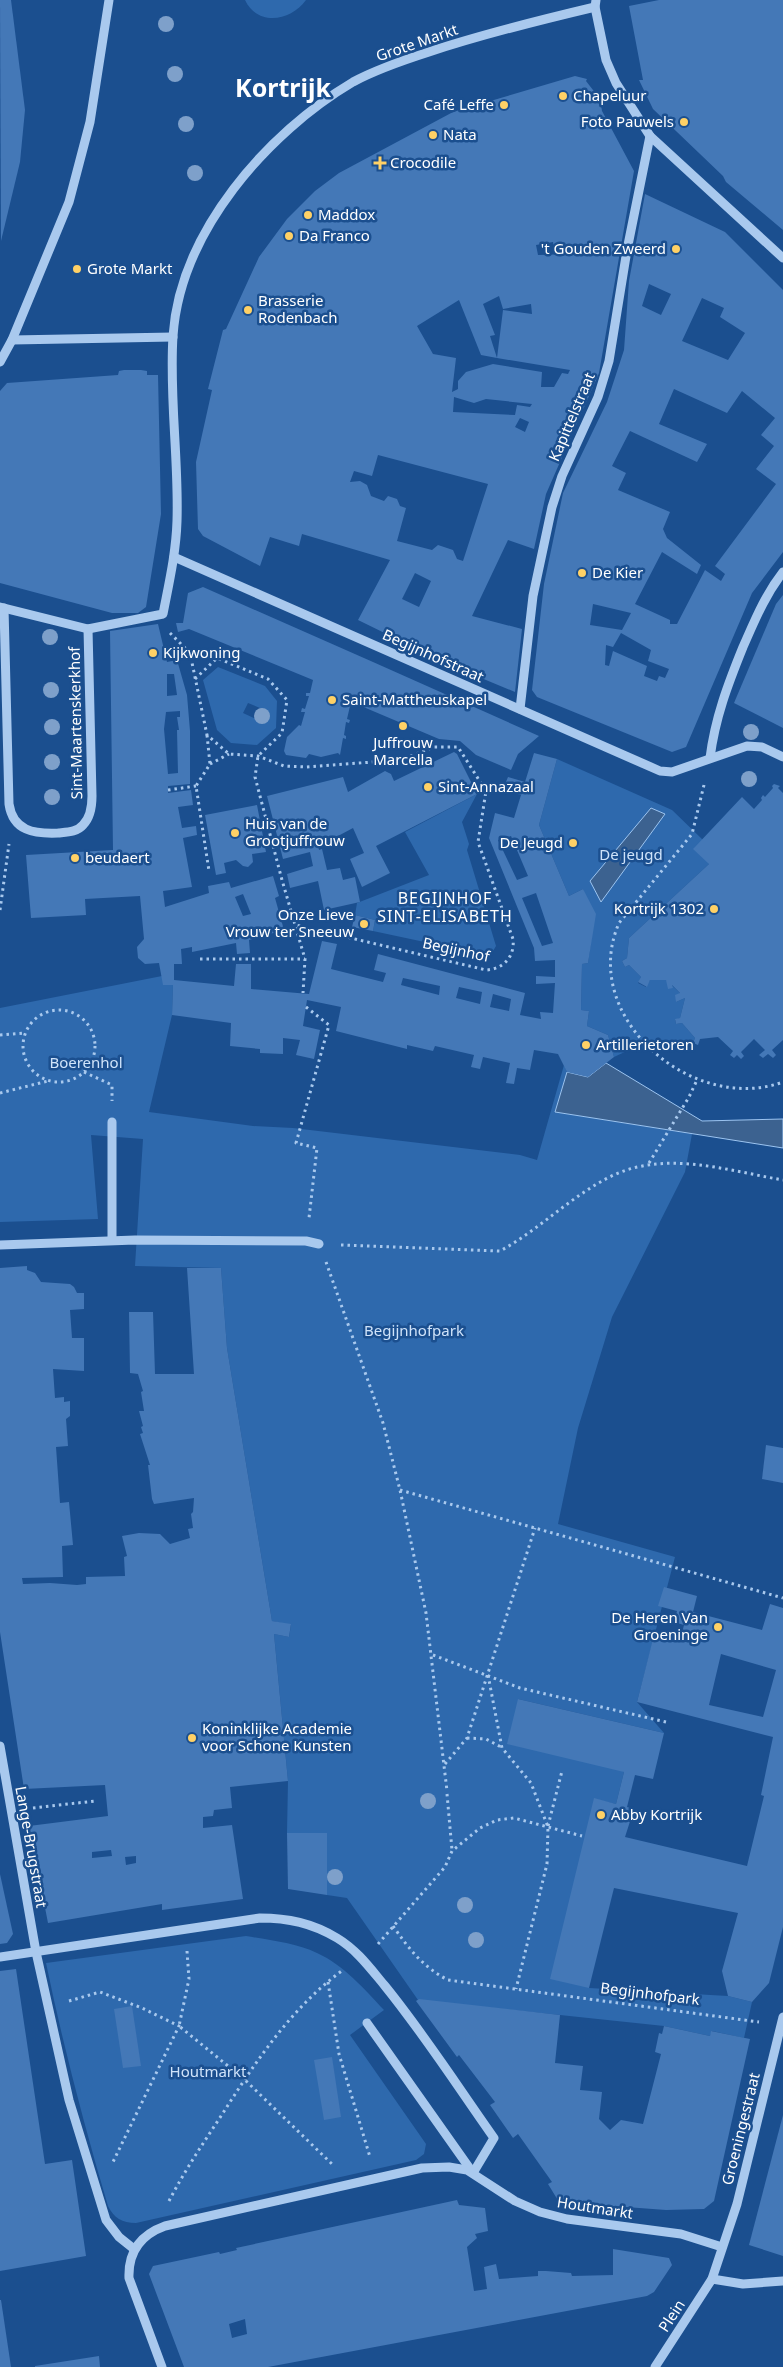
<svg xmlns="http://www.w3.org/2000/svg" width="783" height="2367" font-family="'Noto Sans',sans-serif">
<rect width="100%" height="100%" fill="#1b4f8f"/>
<g fill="#2e69ad" fill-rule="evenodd">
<path d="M245,0H306C291,21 258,27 245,0Z"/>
<path d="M218,667L265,686L277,701L276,728L257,745L231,743L217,730L203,680ZM248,703L260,708L256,719L243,713Z"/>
<path d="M557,759L672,810L703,840L709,864L629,938L627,958L622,961L625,967L629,965L641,977L638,983L646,987L650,980H666L680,993L676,1002L685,998L680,1018L675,1020L676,1024L682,1023L695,1038L693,1043L629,1050L614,1057L608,1035L587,1026L589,1011L581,1010L582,964L588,963L592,934L583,889L569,896L539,825Z"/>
<path d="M477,794L462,822L469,844L467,850L496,946L490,956L373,931L375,920L355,915L357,903L429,875L405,832Z"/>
<path d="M162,976L173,985L172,1015L149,1112L253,1126L293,1128L520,1155L537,1160L564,1065L567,1072L555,1112L692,1134L685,1172L612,1317L578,1428L558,1524L675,1557L637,1702L664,1733L518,1699L624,1772L616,1804L594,1799L589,1988L728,1996L752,2002L744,2038L712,2031L710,2036L664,2026L418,2000L347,1898L327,1895V1833H287L288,1781L274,1634L289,1637L291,1625L272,1621L227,1348L221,1268L135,1266L143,1139L91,1135L98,1219L0,1222V1008Z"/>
<path d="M246,1936C269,1940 296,1943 317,1953C344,1965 365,1990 384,2010L350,2035L426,2144L424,2154L416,2160L136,2223C122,2223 114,2218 108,2206C84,2125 63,2045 46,1963Z"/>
</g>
<g fill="#3c6290" stroke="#9cc4f0">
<path d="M651,808L665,814L601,902L590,881Z"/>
<path d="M606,1063L702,1121L783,1119V1148L555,1112L567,1072L588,1077Z"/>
</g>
<g fill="#4478b7" fill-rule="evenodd">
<path d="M0,0H11L25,110L20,162L1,241Z"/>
<path d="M659,0H783V230L726,182L723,176L653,109L639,80H643L629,6Z"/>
<path d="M575,76L587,79L586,81L600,99L602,111L634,171L599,373L546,494L534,549L508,540L472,616L522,629L515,692L450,665L358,620L390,560L302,534L299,546L270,537L260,566L203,536L198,529L196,462L212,390L208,389L223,330L226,329L259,257L287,219L315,191L339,173L453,112ZM553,242L554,249L575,248L574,254L538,255L536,245ZM499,296L503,309L531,304L532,314L503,310L497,358L570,370L568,374L562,373L554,387H541L542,372L493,364L466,372L458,381V389L452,392L456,358L433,354L417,326L459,300L481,355L497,358L490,336L495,335L483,304ZM454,397L474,403L486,399L532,404L530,407L517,405L515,415L453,412ZM520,418L529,422L525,432L515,427ZM378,455L488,484L463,561L457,559L453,550L438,545L432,550L397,541L406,508L400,506L397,499L388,496L384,501L371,496L367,485L360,481L350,482L354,471L372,476ZM415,573L431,581L419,607L402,599Z"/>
<path d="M645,194L725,232L783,290V552L752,593L686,747L672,752L537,697L532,690L544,584L563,493L607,402L624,350L629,281ZM649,284L671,294L661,315L642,306ZM702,298L724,308L720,317L745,333L728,360L682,341ZM674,389L727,413L742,391L775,418L761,435L774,446L756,469L776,484L715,566L725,574L721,581L705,570L677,624H670V620L635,604L662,552L697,574L701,565L667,538L663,529L670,512L618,490L626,473L612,466L630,431L697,462L707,444L659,424ZM593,604L631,613L622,630L590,625ZM621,633L651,650L648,661L669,669L665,678L659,676L657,681L644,676L647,666L613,651L609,666L605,665L606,645L613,647Z"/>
<path d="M124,370H141L147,371V375H158L161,514L146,607L138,613H112L0,583V391L7,383L118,375L119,371Z"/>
<path d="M203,587L373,662L539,736L518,754L511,770L476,755L460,741L439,739L354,703L353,707L350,706L347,719L350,720L349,723L346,722L344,735L346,736V739L343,738L340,755L338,753L321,757L309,754L306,758L286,755L284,751L287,737L299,725L301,726L305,712H301L302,708L305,709L309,696H306V693H310L313,680L189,629L178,632L176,623H183L188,593Z"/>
<path d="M783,595V728L734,703L776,604Z"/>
<path d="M158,624L167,662L177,660L187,695L190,731V784L168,786V793L191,790L193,805L178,807L182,828L196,826L197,835L183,838L192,887L163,891L165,907L209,893L208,886L229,882L231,888L273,876L279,896L275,898L284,930L249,940L250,953L237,954L236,943L192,952V947L181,949L182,964H174V980L234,986L236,964H251V989L309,994L322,941L337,944L331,969L383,982L386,973L374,970L378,954L525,993L520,1015L541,1019L540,1012L553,1013L555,983L536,984V976L555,977V960L535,961L534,948L489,838L495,813L514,818L521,795L503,789L508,777L525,782L534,753L557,759L539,825L569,896L583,889L596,914L588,963L582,964L581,1010L589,1011L587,1026L608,1035L614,1057L588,1077L567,1072L558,1054L534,1050L530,1070L517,1068L514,1084L506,1083L510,1063L483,1057L480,1069L471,1067L474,1055L435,1046L433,1051L407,1045V1049L336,1031L341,1007L307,1000L303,1026L320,1030L314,1059L296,1055L300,1040L283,1038V1054L260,1053V1049L230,1046L231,1023L172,1015L173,985H163L159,963L145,964L138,958L137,947L144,939L140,896L85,899L86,915L31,918L26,855L113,850L110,631ZM167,674H174L177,695L167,696ZM180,711V717H177L179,730H177L178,773L168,774L164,729L166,712ZM511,836L528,876L517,880L498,840ZM536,893L553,943L542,946L522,898ZM243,894L251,914L243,916L235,897ZM403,978L440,986L439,995L401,985ZM459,987L482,992L480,1004L456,998ZM493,994L511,999L509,1011L490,1007Z"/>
<path d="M454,752L457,754L477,794L376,846L390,873L362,887L350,859L364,853L353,828L338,836L317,840L319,850L322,849L327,870L340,868L343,880L355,877L360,902L324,910L318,881L290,888L287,874L313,866L310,852L283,859L267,796L343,777L348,792L385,771L391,774L394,781Z"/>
<path d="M774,784L780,786L778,788L783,793V1040L772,1050L776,1055L773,1058L768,1054L763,1058L759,1055L765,1050L754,1039L741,1052L744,1056L741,1059L737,1055L734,1058L730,1055L733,1051L718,1037L700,1039L698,1045L693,1043L695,1038L682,1023L676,1024L675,1019L680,1018L685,998L676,1002L675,995L680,993L672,985L673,988L668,989L666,980H650L647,987L638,982L641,977L629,965L625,967L622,961L627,958L629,938L709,864L693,849L695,847L742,797L754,809L762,800L761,798L763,795L765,797L773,788L772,786Z"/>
<path d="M257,805L266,852L252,854L253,862L248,867L243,866L236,860L224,863L226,873L216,875L205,815Z"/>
<path d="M355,915L375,920L373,931L352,927Z"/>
<path d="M27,1266V1270L35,1273L41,1282L70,1284L74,1287L77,1293H84V1309L70,1310L72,1338H84V1371L53,1369L55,1398L64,1397V1402L70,1401V1416L66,1419L68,1446L56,1447L60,1503L69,1502L73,1545L62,1546L63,1577L22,1578L23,1584L50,1583L77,1585L86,1584V1577L125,1576L124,1557L127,1556L122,1536L139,1533L160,1534L170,1544L190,1538L188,1529L193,1528L191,1514L193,1512L194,1498L154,1504L152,1499L148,1465H150L140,1434L143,1433L141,1427L143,1426L139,1411H144L141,1392L143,1391L138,1374L130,1373L129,1312H153L155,1374H194L187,1268H221L227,1348L272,1621L291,1624L289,1637L274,1634L288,1781L230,1787L232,1808L214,1810L213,1816L203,1817V1828L232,1825L243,1899L162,1910V1904L48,1923L29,1826L108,1816L105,1785L24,1789L0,1632V1268ZM111,1850L112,1856L92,1858V1852ZM136,1856V1863L126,1865L125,1857Z"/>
<path d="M766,1445L783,1448V1483L762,1479Z"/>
<path d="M664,1587L697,1596L693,1612L762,1630L770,1604L783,1608V1927L769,1983L752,2002L728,1996L722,1971L738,1913L614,1888L589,1988L550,1979L594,1798L616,1804L624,1772L507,1744L518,1699L664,1733L653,1779L635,1775L627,1807L634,1809L625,1837L747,1866L764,1796L761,1795L773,1737L637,1702L654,1635L680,1641L684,1625L674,1622L677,1611L658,1606ZM721,1654L776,1670L763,1717L709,1705Z"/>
<path d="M287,1833H327V1895L288,1889Z"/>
<path d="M0,1874L13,1934L7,1943L0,1944Z"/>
<path d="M16,1969L45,2164L72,2160L86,2256L0,2271V1971Z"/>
<path d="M419,1999L560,2015L555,2063L583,2066L580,2090L602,2092L599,2119L610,2130L621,2120L643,2124L661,2054L655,2052L659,2033L662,2034L664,2026L710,2036L711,2031L750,2039L714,2201L704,2209L666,2210L559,2202L548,2184L552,2182L518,2134L513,2138L490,2105L495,2102L459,2055L457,2057L416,2001Z"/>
<path d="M132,2006L141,2066L123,2068L114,2009Z"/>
<path d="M332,2057L341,2117L324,2120L314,2060Z"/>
<path d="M783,2115V2256L749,2245Z"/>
<path d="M457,2200L459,2205L485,2208L488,2231L475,2234L477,2238L467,2247L474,2291L487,2289L484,2267L496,2264L499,2279L538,2276V2271H546L571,2273L572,2276L613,2275V2249L669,2258L672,2265L654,2292L647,2296L268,2367H184L149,2274L153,2266L219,2252L220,2254L237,2250L236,2248ZM245,2319L247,2334L232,2338L229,2324Z"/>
<path d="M0,2300H1L11,2367H0Z"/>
<path d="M99,2356L100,2367H35V2366Z"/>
</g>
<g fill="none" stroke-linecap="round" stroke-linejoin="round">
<g stroke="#a9c9ee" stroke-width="3" stroke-dasharray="2.5 4" stroke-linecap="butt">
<path d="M170,633L190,653L207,735L229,754L258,756L284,766L306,767L373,762L411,756L434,747H458L486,791L478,842L513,939C515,956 504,969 486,970L296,925"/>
<path d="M190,653L217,658"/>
<path d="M195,679L217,658L268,679L287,700L282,733L258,756L255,777L282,880L305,959L303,993"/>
<path d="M207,735L210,764L196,786L209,871"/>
<path d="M210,764L229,754"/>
<path d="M704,785L692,834L619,923C578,1017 693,1115 783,1082"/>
<path d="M168,790L196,786"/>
<path d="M0,910L9,844"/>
<path d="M200,959H305"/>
<path d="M306,1007L329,1025L296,1143L317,1148L309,1218"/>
<circle cx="59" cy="1046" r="36"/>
<path d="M0,1035L25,1033"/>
<path d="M84,1072L112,1085V1101"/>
<path d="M0,1093L48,1081"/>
<path d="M649,1163L689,1097L697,1080"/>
<path d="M341,1245L500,1251C537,1231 567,1200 604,1180C660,1148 724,1170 783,1180"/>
<path d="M326,1262L383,1423L400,1490L426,1613L447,1791"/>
<path d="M400,1490L783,1598"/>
<path d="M433,1655L520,1688L666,1722"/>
<path d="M488,1675L502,1748L531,1783L548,1827L547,1864L516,1989"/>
<path d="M467,1738L486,1739L501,1747"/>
<path d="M445,1764L467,1738L535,1528"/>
<path d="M447,1794L452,1850"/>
<path d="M33,1808L95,1801"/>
<path d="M548,1826L562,1771"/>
<path d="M393,1926C409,1949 423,1967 448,1980L759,2022"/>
<path d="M378,1944L445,1867L452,1851L480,1828L497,1820L514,1818L582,1836"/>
<path d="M187,1951L189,1979L179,2026L244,2079L333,2165"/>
<path d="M328,1982L339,2054L370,2157"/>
<path d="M69,2001L100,1992L142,2008L179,2026L112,2164"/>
<path d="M169,2201C185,2170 204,2142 223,2113C256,2061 292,2007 343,1970"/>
</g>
<g stroke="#a9c9ee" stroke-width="9">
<path d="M596,0L595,7L606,60L616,83L650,136L783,258"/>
<path d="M12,340L173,337"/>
<path d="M0,362L12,340L69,202L90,122L109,0"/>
<path d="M174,557L660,771L672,772L747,746L762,747L783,757"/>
<path d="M0,607L88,629L163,614C169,583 176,553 177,521C179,460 169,397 173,336C180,232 267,133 353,82C377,69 404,60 429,52C483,34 540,20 595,7"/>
<path d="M4,608L9,804C13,831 34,834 58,833C68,832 77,832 83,825C91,817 92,806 92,796L88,629"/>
<path d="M520,709L533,596L552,507L562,476L598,397L609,361L627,250L650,136"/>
<path d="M710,758C715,718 728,684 743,647C755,620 765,595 783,572"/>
<path d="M112,1240V1122"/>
<path d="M0,1245L135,1240L306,1241L319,1244"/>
<path d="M0,1746L36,1952L69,2100L106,2220L119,2237L134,2249"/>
<path d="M0,1957L260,1918C288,1918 312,1923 337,1938C357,1950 370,1968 385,1986C424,2034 458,2087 494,2138L473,2173"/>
<path d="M367,2023L473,2173"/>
<path d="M712,2279L743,2284L783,2281"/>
<path d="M162,2367L129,2278C128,2252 140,2235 165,2226L422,2168L449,2167L467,2170L515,2201L540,2212L567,2219L681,2234L722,2247"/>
<path d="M655,2367L712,2279L737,2204L783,2017"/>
</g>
</g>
<g fill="#7ea0ca">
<circle cx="166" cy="24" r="8"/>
<circle cx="175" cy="74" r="8"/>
<circle cx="186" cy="124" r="8"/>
<circle cx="195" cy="173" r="8"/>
<circle cx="50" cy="637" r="8"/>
<circle cx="51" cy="690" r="8"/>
<circle cx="262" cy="716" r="8"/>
<circle cx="52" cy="727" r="8"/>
<circle cx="751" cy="732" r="8"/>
<circle cx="52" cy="762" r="8"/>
<circle cx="749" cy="779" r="8"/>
<circle cx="52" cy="797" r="8"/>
<circle cx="428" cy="1801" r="8"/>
<circle cx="335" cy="1877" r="8"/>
<circle cx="465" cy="1905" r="8"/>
<circle cx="476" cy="1940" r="8"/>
</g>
<g fill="#ffd166" stroke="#1b4f8f" stroke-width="2">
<circle cx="563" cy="96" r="5"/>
<circle cx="504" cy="105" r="5"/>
<circle cx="684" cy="122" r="5"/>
<circle cx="433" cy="135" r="5"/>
<path d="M377.5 155.5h5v5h5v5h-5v5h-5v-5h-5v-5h5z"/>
<circle cx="308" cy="215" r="5"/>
<circle cx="289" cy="236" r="5"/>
<circle cx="676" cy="249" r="5"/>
<circle cx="77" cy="269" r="5"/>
<circle cx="248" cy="310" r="5"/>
<circle cx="582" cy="573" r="5"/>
<circle cx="153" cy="653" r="5"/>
<circle cx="332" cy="700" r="5"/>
<circle cx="403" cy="726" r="5"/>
<circle cx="428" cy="787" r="5"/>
<circle cx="235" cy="833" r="5"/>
<circle cx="573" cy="843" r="5"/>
<circle cx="75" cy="858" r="5"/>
<circle cx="714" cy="909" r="5"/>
<circle cx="364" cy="924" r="5"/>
<circle cx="586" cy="1045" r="5"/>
<circle cx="718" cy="1627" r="5"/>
<circle cx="192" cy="1738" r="5"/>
<circle cx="601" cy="1815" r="5"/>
</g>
<g text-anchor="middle" stroke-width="5" stroke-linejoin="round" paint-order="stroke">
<g font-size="15" fill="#fff" stroke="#1b4f8f">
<text transform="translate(417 43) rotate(-19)" y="5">Grote Markt</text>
<text transform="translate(572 417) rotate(-67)" y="5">Kapittelstraat</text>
<text transform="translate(433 656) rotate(24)" y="5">Begijnhofstraat</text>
<text transform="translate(76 723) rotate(-91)" y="5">Sint-Maartenskerkhof</text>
<text transform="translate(456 950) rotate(12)" y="5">Begijnhof</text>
<text transform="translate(31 1847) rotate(80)" y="5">Lange-Brugstraat</text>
<text transform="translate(650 1994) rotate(7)" y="5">Begijnhofpark</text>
<text transform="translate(741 2129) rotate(-76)" y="5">Groeningestraat</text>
<text transform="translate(595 2208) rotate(9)" y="5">Houtmarkt</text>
<text transform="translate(672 2316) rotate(-57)" y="5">Plein</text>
</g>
<g font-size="15" fill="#fff" stroke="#1b4f8f" text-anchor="start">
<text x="573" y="101">Chapeluur</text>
<text x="494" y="110" text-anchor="end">Café Leffe</text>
<text x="674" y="127" text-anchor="end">Foto Pauwels</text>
<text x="443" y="140">Nata</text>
<text x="390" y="168">Crocodile</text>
<text x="318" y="220">Maddox</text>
<text x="299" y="241">Da Franco</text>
<text x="666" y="254" text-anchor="end">'t Gouden Zweerd</text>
<text x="87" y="274">Grote Markt</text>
<text x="258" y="306">Brasserie<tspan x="258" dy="17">Rodenbach</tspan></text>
<text x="592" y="578">De Kier</text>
<text x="163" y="658">Kijkwoning</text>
<text x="342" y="705">Saint-Mattheuskapel</text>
<text x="403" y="748" text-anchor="middle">Juffrouw<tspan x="403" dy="17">Marcella</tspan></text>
<text x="438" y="792">Sint-Annazaal</text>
<text x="245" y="829">Huis van de<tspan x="245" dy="17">Grootjuffrouw</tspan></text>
<text x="563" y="848" text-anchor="end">De Jeugd</text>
<text x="85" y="863">beudaert</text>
<text x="704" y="914" text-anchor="end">Kortrijk 1302</text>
<text x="354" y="920" text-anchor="end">Onze Lieve<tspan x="354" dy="17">Vrouw ter Sneeuw</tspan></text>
<text x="596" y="1050">Artillerietoren</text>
<text x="708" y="1623" text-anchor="end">De Heren Van<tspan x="708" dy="17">Groeninge</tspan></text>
<text x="202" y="1734">Koninklijke Academie<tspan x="202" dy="17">voor Schone Kunsten</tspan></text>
<text x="611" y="1820">Abby Kortrijk</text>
</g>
<g font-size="15" fill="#cfe3fa" stroke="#1b4f8f">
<text x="631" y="860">De jeugd</text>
<text x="86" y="1068">Boerenhol</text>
<text x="414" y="1336">Begijnhofpark</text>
<text x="208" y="2077">Houtmarkt</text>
</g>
<g font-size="16" letter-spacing="1" fill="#fff" stroke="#1b4f8f">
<text x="445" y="904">BEGIJNHOF<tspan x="445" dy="18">SINT-ELISABETH</tspan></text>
</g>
<g font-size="25" font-weight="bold" fill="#fff" stroke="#1b4f8f">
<text x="283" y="97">Kortrijk</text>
</g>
</g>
</svg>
